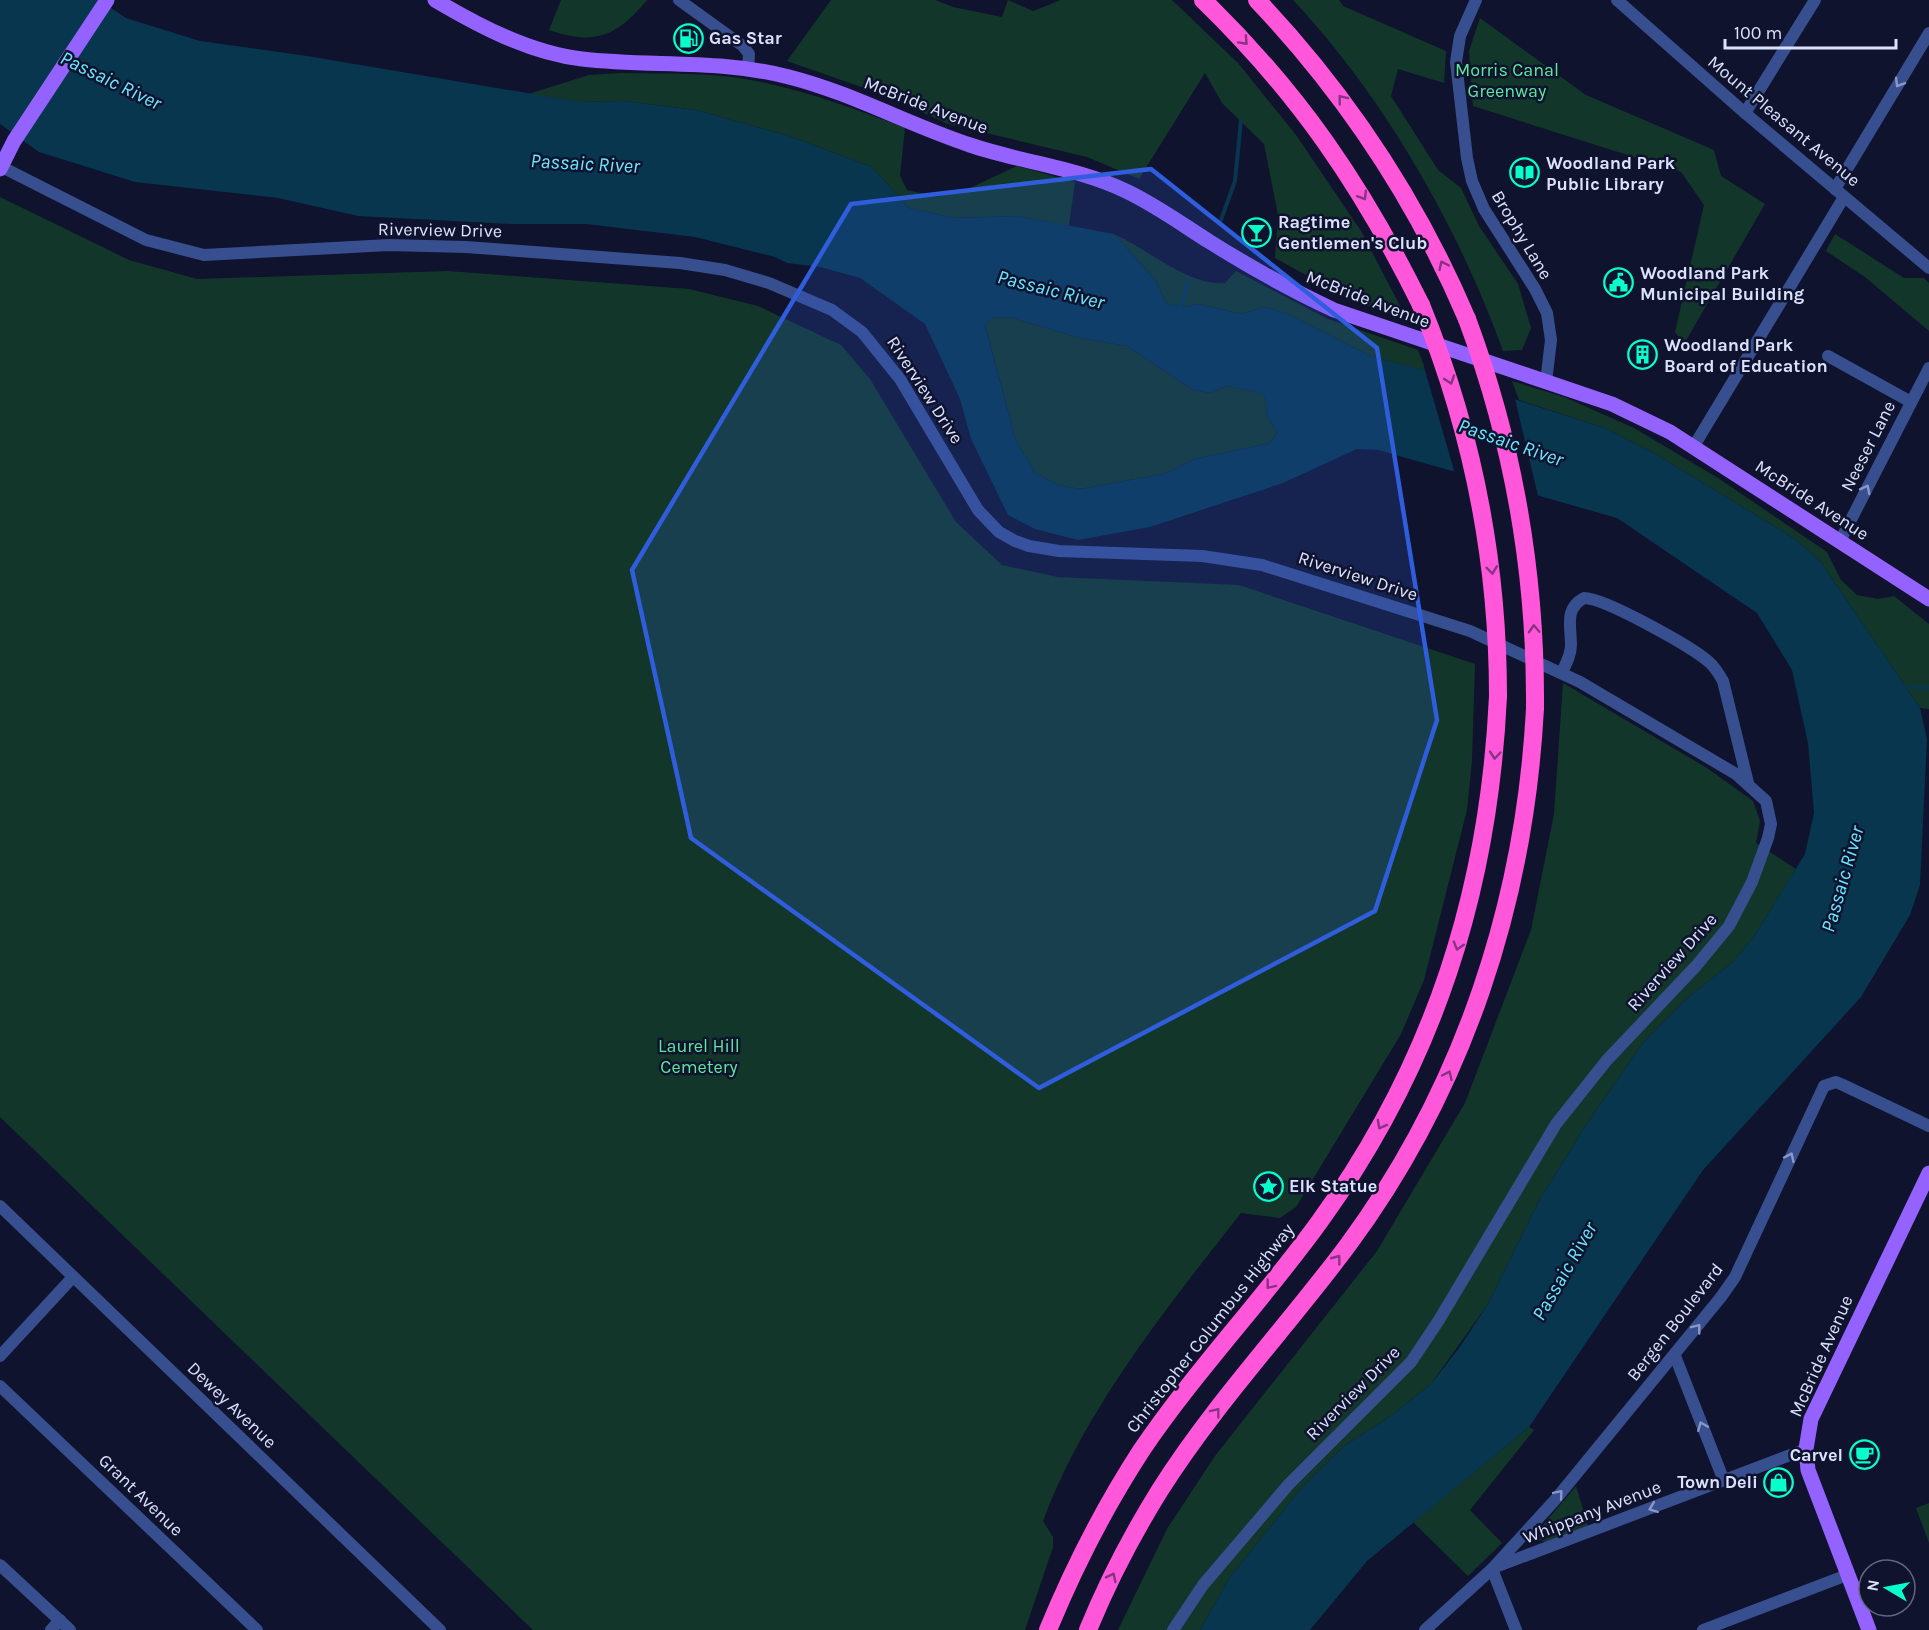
<svg xmlns="http://www.w3.org/2000/svg" width="1929" height="1630" font-family="Karla,sans-serif">
<rect width="100%" height="100%" fill="#0f132d"/>
<g fill="#12372a">
<path d="M561,0H647C617,36 595,46 549,30Z"/>
<path d="M831,0H935L953,7L1002,17L1008,0L1033,11L1061,0H1172L1238,63L1296,135L1361,231L1408,321L1348,298L1275,258L1278,215L1264,144L1222,103L1205,73L1139,179L1087,157L948,124L887,96L787,61Z"/>
<path d="M1293,0H1339L1343,6L1446,51L1444,83L1398,69L1391,96L1438,170L1461,188L1479,226L1518,284L1531,328L1522,350L1503,351C1458,226 1384,97 1293,0Z"/>
<path d="M1480,18L1586,95L1714,150L1721,176L1765,204L1684,344L1675,332L1704,205L1681,172L1473,106L1469,51Z"/>
<path d="M622,73C666,74 712,72 756,81C808,91 856,109 905,128L900,176L907,190L937,197L970,188L1017,166L1075,182L1069,226L1017,216L954,218L909,208L872,167L789,136L696,110L623,101L580,102L525,95L589,75Z"/>
<path d="M0,197L129,260L197,279L448,271L689,289L758,306L841,345L870,379L956,522L1002,565L1058,577L1239,585L1475,664L1472,760L1467,810L1424,980L1401,1034L1296,1207L1280,1218L1241,1213C1168,1306 1084,1410 1043,1521L1053,1537V1547L1025,1630H533L0,1117Z"/>
<path d="M1114,234C1148,249 1188,286 1225,283L1236,271L1328,319L1418,350L1426,371L1370,356L1290,315L1265,307L1242,314L1198,304L1181,307L1166,303L1156,281Z"/>
<path d="M1835,234L1904,278H1924L1929,283V331L1865,277L1826,251Z"/>
<path d="M1009,317L1080,338L1127,346L1193,390L1210,393L1227,386L1258,392L1265,396L1267,415L1277,433L1270,443L1195,459L1164,474L1080,489L1058,485L1035,473L1016,441L985,325L990,318Z"/>
<path d="M1512,381L1564,397L1634,428L1718,478L1827,552L1841,580L1857,595L1878,599L1894,596L1929,624V709L1920,708L1820,561L1795,539L1657,455L1605,428L1519,400Z"/>
<path d="M1563,683L1707,768L1753,801L1760,821L1756,843L1796,869L1755,935L1733,962L1686,999L1642,1044L1586,1125L1539,1201L1488,1304L1431,1384L1391,1416L1344,1446L1303,1486L1230,1577L1200,1630H1118L1167,1529L1215,1456L1377,1251L1465,1103L1531,930L1554,814Z"/>
<path d="M1529,1427L1534,1430L1470,1510L1502,1543L1468,1576L1413,1522Z"/>
<path d="M1576,1486L1588,1526L1546,1542L1539,1540V1530Z"/>
<path d="M1929,1503V1543L1916,1508Z"/>
</g>
<path fill="#07364e" fill-rule="evenodd" d="M0,0H99L126,18L200,41L307,56L580,102L623,101L696,110L789,136L872,167L909,208L954,218L1017,216L1114,234L1156,281L1166,303L1181,307L1198,304L1242,314L1265,307L1290,315L1370,356L1420,369L1605,428L1657,455L1795,539L1820,561L1920,708L1927,739L1920,885L1910,915L1861,997L1703,1170L1529,1427L1367,1561L1310,1630H1200L1230,1577L1303,1486L1344,1446L1391,1416L1431,1384L1459,1348L1488,1304L1539,1201L1586,1125L1642,1044L1686,999L1733,962L1755,935L1805,854L1814,813L1808,743L1792,670L1757,613L1617,518L1378,450L1357,449L1283,483L1150,527L1078,540L1035,529L1008,515L971,439L960,399L925,324L860,278L820,267L787,263L775,257L695,237L586,224H511L358,216L278,198L135,182L39,152L0,124ZM1009,317L1080,338L1127,346L1193,390L1210,393L1227,386L1257,392L1265,396L1267,415L1277,433L1270,443L1195,459L1164,474L1080,489L1058,485L1035,473L1016,441L985,326L990,318Z"/>
<path fill="#0f132d" d="M1424,367L1514,395L1539,500L1456,477Z"/>
<g fill="none" stroke-linecap="round" stroke-linejoin="round">
<g stroke="#07364e" stroke-width="4">
<path d="M1221,220L1235,181L1241,120"/>
<path d="M1181,307L1188,282"/>
<path d="M1906,687L1929,688"/>
</g>
<g stroke="#374e8f" stroke-width="12">
<path d="M679,0L743,46L749,54L748,70"/>
<path d="M1476,0L1460,36L1456,62L1467,158L1472,181L1484,209L1535,289L1547,313L1551,340L1546,382"/>
<path d="M1617,0L1745,113L1929,268"/>
<path d="M1745,113L1815,0"/>
<path d="M0,166L146,240L204,255L389,245L466,247L680,263L725,270L769,283L832,310L862,332L900,379L978,510L999,532L1015,541L1029,546L1059,551L1202,556L1262,565L1470,631L1580,682L1736,774L1766,801L1771,824L1768,838L1752,882L1729,926L1696,966L1607,1060L1556,1124L1439,1320L1411,1362L1289,1484L1203,1585L1173,1630"/>
<path d="M1835,189L1929,33"/>
<path d="M1828,356L1911,402"/>
<path d="M1694,446L1844,197"/>
<path d="M1840,541L1929,368"/>
<path d="M1562,672C1566,664 1571,655 1571,645C1571,626 1564,609 1584,598C1605,598 1692,647 1709,662C1715,667 1719,674 1723,681L1748,783"/>
<path d="M0,1206L440,1630"/>
<path d="M0,1356L73,1277"/>
<path d="M1675,1356L1724,1481"/>
<path d="M0,1386L257,1630"/>
<path d="M0,1565L70,1630"/>
<path d="M1493,1568L1806,1449"/>
<path d="M1492,1569L1516,1630"/>
<path d="M51,1630L60,1620"/>
<path d="M1425,1630L1492,1569L1555,1500L1721,1297L1735,1277L1824,1086L1836,1082L1843,1085L1929,1126"/>
<path d="M1703,1630L1847,1575"/>
</g>
<g stroke="#9462ff" stroke-width="15">
<path d="M435,0C479,26 530,53 582,59C651,67 721,59 789,77C852,93 909,125 970,145C1023,163 1077,167 1128,192C1157,206 1183,225 1210,242C1250,267 1291,290 1334,310L1612,404L1670,432L1929,599"/>
<path d="M0,169L14,141L107,0"/>
<path d="M1869,1630L1808,1470L1806,1449L1811,1419L1929,1173"/>
</g>
<g stroke="#ff56da" stroke-width="18">
<path d="M1203,0C1299,93 1362,186 1421,305"/>
<path d="M1257,0C1346,94 1416,199 1467,319"/>
<path d="M1048,1630C1074,1567 1104,1508 1141,1451C1195,1371 1263,1300 1320,1221C1434,1063 1489,890 1498,696"/>
<path d="M1088,1630C1108,1581 1132,1535 1160,1490C1215,1403 1287,1327 1348,1245C1464,1088 1525,901 1535,708"/>
</g>
<g stroke="#ff56da" stroke-width="18">
<path d="M1421,305C1473,432 1498,560 1498,696"/>
<path d="M1467,319C1514,445 1536,573 1535,708"/>
</g>
</g>
<defs><path id="oneway-chevron" d="M-2-3.5L2.5 0L-2 3.5" fill="none" stroke-width="1.6" stroke-linecap="round" stroke-linejoin="round" transform="scale(1.5)"/></defs>
<g stroke="#873484">
<use href="#oneway-chevron" transform="translate(1244 41) rotate(47)"/>
<use href="#oneway-chevron" transform="translate(1342 99) rotate(-128)"/>
<use href="#oneway-chevron" transform="translate(1363 196) rotate(58)"/>
<use href="#oneway-chevron" transform="translate(1443 265) rotate(-115)"/>
<use href="#oneway-chevron" transform="translate(1450 380) rotate(71)"/>
<use href="#oneway-chevron" transform="translate(1492 570) rotate(83)"/>
<use href="#oneway-chevron" transform="translate(1534 629) rotate(-93)"/>
<use href="#oneway-chevron" transform="translate(1495 755) rotate(95)"/>
<use href="#oneway-chevron" transform="translate(1458 946) rotate(107)"/>
<use href="#oneway-chevron" transform="translate(1448 1075) rotate(-65)"/>
<use href="#oneway-chevron" transform="translate(1381 1125) rotate(119)"/>
<use href="#oneway-chevron" transform="translate(1337 1259) rotate(-53)"/>
<use href="#oneway-chevron" transform="translate(1270 1285) rotate(128)"/>
<use href="#oneway-chevron" transform="translate(1216 1412) rotate(-52)"/>
<use href="#oneway-chevron" transform="translate(1112 1577) rotate(-64)"/>
</g>
<g stroke="#8998c7">
<use href="#oneway-chevron" transform="translate(1899 83) rotate(121)"/>
<use href="#oneway-chevron" transform="translate(1866 489) rotate(-63)"/>
<use href="#oneway-chevron" transform="translate(1790 1157) rotate(-65)"/>
<use href="#oneway-chevron" transform="translate(1697 1328) rotate(-52)"/>
<use href="#oneway-chevron" transform="translate(1702 1426) rotate(-112)"/>
<use href="#oneway-chevron" transform="translate(1559 1494) rotate(-50)"/>
<use href="#oneway-chevron" transform="translate(1653 1508) rotate(159)"/>
</g>
<path fill="#305ddc" fill-opacity="0.2" stroke="#305ddc" stroke-width="4.5" stroke-linejoin="round" d="M1151,169L1377,348L1437,720L1375,911L1039,1088L691,838L632,570L851,204Z"/>
<defs>
<symbol id="fuel-ring" viewBox="-11 -11 22 22"><circle r="9.5" fill="#0f132d" stroke="#07ffcc" stroke-width="1.5"/><path d="M-5.5-6h7V0h2V4h1.3V-2.5L3-4.5l.8-.8L6-3V5H2.5V1h-1V6h-7ZM-4.2-4.7v3.2H.2V-4.7Z" fill="#07ffcc"/></symbol>
<symbol id="library-ring" viewBox="-11 -11 22 22"><circle r="9.5" fill="#0f132d" stroke="#07ffcc" stroke-width="1.5"/><path d="M-6-4Q-3-5.5-.7-3.5V5Q-3 3-6 4ZM6-4Q3-5.5 .7-3.5V5Q3 3 6 4Z" fill="#07ffcc"/></symbol>
<symbol id="bar-ring" viewBox="-11 -11 22 22"><circle r="9.5" fill="#0f132d" stroke="#07ffcc" stroke-width="1.5"/><path d="M-6-5H6L.8 .8V4.5H3.5V6h-7V4.5H-.8V.8Z" fill="#07ffcc"/></symbol>
<symbol id="civic-ring" viewBox="-11 -11 22 22"><circle r="9.5" fill="#0f132d" stroke="#07ffcc" stroke-width="1.5"/><path d="M-.6-6.5H3V-4.5H.6V-3L4-1V1h2V6H-6V1h2V-1L-.6-3ZM-1.2 2.5V6h2.4V2.5Z" fill="#07ffcc"/></symbol>
<symbol id="building-ring" viewBox="-11 -11 22 22"><circle r="9.5" fill="#0f132d" stroke="#07ffcc" stroke-width="1.5"/><path d="M-4-6H4V6H1V3H-1V6H-4ZM-2.5-4.3h1.7v1.8h-1.7ZM.8-4.3h1.7v1.8H.8ZM-2.5-1h1.7V.8h-1.7ZM.8-1h1.7V.8H.8Z" fill="#07ffcc"/></symbol>
<symbol id="sight-ring" viewBox="-11 -11 22 22"><circle r="9.5" fill="#0f132d" stroke="#07ffcc" stroke-width="1.5"/><path d="M0-6L1.8-2.2L6-1.7L2.9 1.2L3.7 5.4L0 3.3L-3.7 5.4L-2.9 1.2L-6-1.7L-1.8-2.2Z" fill="#07ffcc"/></symbol>
<symbol id="cafe-ring" viewBox="-11 -11 22 22"><circle r="9.5" fill="#0f132d" stroke="#07ffcc" stroke-width="1.5"/><path d="M-5.5-4.5H6V0H3Q3 3.5 0 3.5H-2.5Q-5.5 3.5-5.5 0ZM3-3.2v2h1.7v-2ZM-6 4.5H4V6H-6Z" fill="#07ffcc"/></symbol>
<symbol id="shop-ring" viewBox="-11 -11 22 22"><circle r="9.5" fill="#0f132d" stroke="#07ffcc" stroke-width="1.5"/><path d="M-5-2.5h2.3a2.7 3.5 0 0 1 5.4 0H5L5.5 6h-11ZM-1.5-2.5h3a1.5 2.3 0 0 0-3 0Z" fill="#07ffcc"/></symbol>
</defs>
<g fill-rule="evenodd">
<use href="#fuel-ring" x="672" y="22" width="33" height="33"/>
<use href="#library-ring" x="1508" y="156" width="33" height="33"/>
<use href="#bar-ring" x="1240" y="216" width="33" height="33"/>
<use href="#civic-ring" x="1602" y="266" width="33" height="33"/>
<use href="#building-ring" x="1626" y="338" width="33" height="33"/>
<use href="#sight-ring" x="1252" y="1170" width="33" height="33"/>
<use href="#cafe-ring" x="1848" y="1438" width="33" height="33"/>
<use href="#shop-ring" x="1762" y="1466" width="33" height="33"/>
</g>
<g text-anchor="middle" stroke-width="5" stroke-linejoin="round" paint-order="stroke">
<g font-size="18" font-weight="bold" fill="#dbe2ff" stroke="#0f132d" text-anchor="start">
<text x="709" y="44">Gas Star</text>
<text x="1546" y="169">Woodland Park<tspan x="1546" dy="21">Public Library</tspan></text>
<text x="1278" y="228">Ragtime<tspan x="1278" dy="21">Gentlemen's Club</tspan></text>
<text x="1640" y="279">Woodland Park<tspan x="1640" dy="21">Municipal Building</tspan></text>
<text x="1664" y="351">Woodland Park<tspan x="1664" dy="21">Board of Education</tspan></text>
<text x="1289" y="1192">Elk Statue</text>
<text x="1843" y="1461" text-anchor="end">Carvel</text>
<text x="1758" y="1488" text-anchor="end">Town Deli</text>
</g>
<g font-size="18" fill="#5de99b" stroke="#0f132d">
<text x="1507" y="76">Morris Canal<tspan x="1507" dy="21">Greenway</tspan></text>
<text x="699" y="1052">Laurel Hill<tspan x="699" dy="21">Cemetery</tspan></text>
</g>
<g font-size="18" fill="#dbe2ff" stroke="#0f132d">
<text transform="translate(926 105) rotate(21)" y="6">McBride Avenue</text>
<text transform="translate(1784 121) rotate(40)" y="6">Mount Pleasant Avenue</text>
<text transform="translate(440 230) rotate(1)" y="6">Riverview Drive</text>
<text transform="translate(1522 235) rotate(59)" y="6">Brophy Lane</text>
<text transform="translate(1368 299) rotate(21)" y="6">McBride Avenue</text>
<text transform="translate(925 390) rotate(57)" y="6">Riverview Drive</text>
<text transform="translate(1868 446) rotate(-63)" y="6">Neeser Lane</text>
<text transform="translate(1812 500) rotate(33)" y="6">McBride Avenue</text>
<text transform="translate(1358 576) rotate(18)" y="6">Riverview Drive</text>
<text transform="translate(1672 962) rotate(-48)" y="6">Riverview Drive</text>
<text transform="translate(1675 1322) rotate(-52)" y="6">Bergen Boulevard</text>
<text transform="translate(1210 1328) rotate(-52)" y="6">Christopher Columbus Highway</text>
<text transform="translate(1821 1356) rotate(-66)" y="6">McBride Avenue</text>
<text transform="translate(1353 1393) rotate(-45)" y="6">Riverview Drive</text>
<text transform="translate(232 1405) rotate(44)" y="6">Dewey Avenue</text>
<text transform="translate(141 1495) rotate(44)" y="6">Grant Avenue</text>
<text transform="translate(1592 1512) rotate(-21)" y="6">Whippany Avenue</text>
</g>
<g font-size="20" font-style="italic" fill="#69e7ff" stroke="#0f132d">
<text transform="translate(111 80) rotate(26)" y="7">Passaic River</text>
<text transform="translate(585 163) rotate(3)" y="7">Passaic River</text>
<text transform="translate(1051 289) rotate(14)" y="7">Passaic River</text>
<text transform="translate(1511 442) rotate(19)" y="7">Passaic River</text>
<text transform="translate(1842 879) rotate(-74)" y="7">Passaic River</text>
<text transform="translate(1564 1271) rotate(-60)" y="7">Passaic River</text>
</g>
</g>
<g transform="translate(1887 1588) rotate(280)"><circle r="28" fill="#0f132d" stroke="#616681" stroke-width="1.5"/>
<path d="M0-4.5L10 22L0 15L-10 22Z" fill="#07ffcc"/>
<text y="-9" font-size="16" font-weight="bold" text-anchor="middle" fill="#dbe2ff">N</text>
</g>
<path d="M1725 39v9h171v-9" fill="none" stroke="#dbe2ff" stroke-width="3"/>
<text x="1734" y="39" font-size="18" fill="#dbe2ff" stroke="#0f132d" stroke-width="4.5" paint-order="stroke">100 m</text>
</svg>
